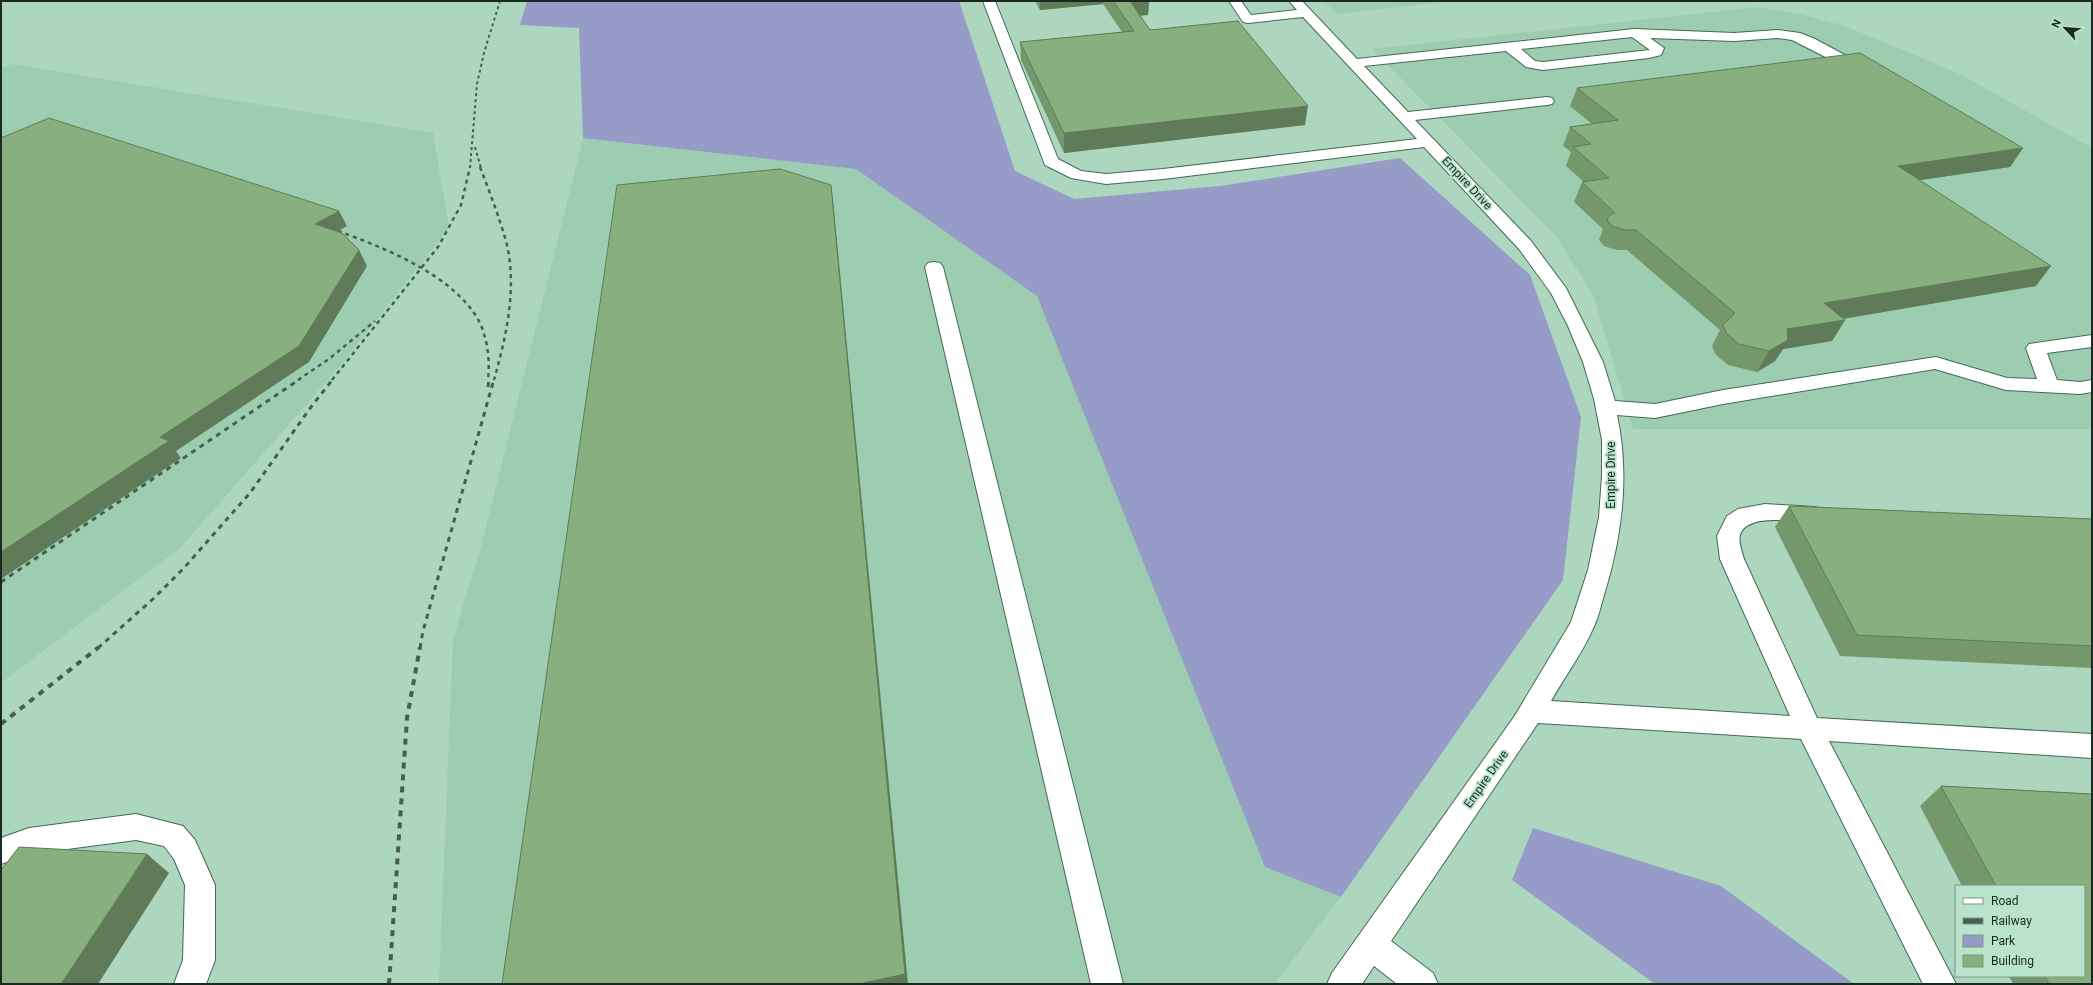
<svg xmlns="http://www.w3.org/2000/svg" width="2093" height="985" font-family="Roboto,sans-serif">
<rect width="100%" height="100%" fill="#add6be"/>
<g fill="#9ccdb1">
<path d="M1324,1H1452L1337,14Z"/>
<path d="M1758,7L1803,15L1845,26L1958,73L2092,148V429H1633L1594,297L1556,236L1372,49Z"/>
<path d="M13,64L433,133L449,228L340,366L181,547L1,683V68Z"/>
<path d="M583,138L856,169L1037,296L1265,866L1341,897L1274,984H439L453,639L481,546Z"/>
</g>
<g fill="#969bc7">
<path d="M527,1H959L1015,171L1074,199L1220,186L1400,158L1530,275L1581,417L1563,580L1341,897L1265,867L1037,296L856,169L583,138L579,28L520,25Z"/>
<path d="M1533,828L1721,886L1854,984H1655L1512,880Z"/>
</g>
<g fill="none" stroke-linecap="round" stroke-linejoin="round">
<defs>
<g id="minor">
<path d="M983,1H995L1058,159L1081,171L1106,174L1163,169L1417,139L1303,17L1248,23L1243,22L1229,1H1241L1251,15L1297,10L1289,1H1302L1357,59L1634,29L1734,33L1778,30L1800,33L1815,39L1867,67L1869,70L1867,73H1857L1792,40L1778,38L1734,41L1650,38L1664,48L1661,55L1649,58L1543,70L1526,67L1506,51L1364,66L1408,112L1547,97L1552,98L1554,101L1552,104L1547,105L1415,120L1531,241L1566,288L1603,362L1615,401L1655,404L1723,390L1936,357L2007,378L2037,379L2026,348L2029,344L2092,335V347L2047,353L2057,380L2080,382L2092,380V392L2080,394L2006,390L1935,369L1723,404L1655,418L1617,415C1630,475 1622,537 1604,595C1601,605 1599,615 1595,624C1584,651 1565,676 1551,701L1790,716L1720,559L1717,536L1727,516L1738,509L1765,504L1815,507L1823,509L1826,515L1823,521L1815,523C1797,522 1747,512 1740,535C1738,541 1742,552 1744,559L1817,718L2092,734V758L1829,741L1956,984H1923L1801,739L1538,723L1391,941L1433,973L1438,984H1397L1374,966L1362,984H1327L1332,973L1514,717L1571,622L1588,570L1599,517L1602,476V440L1594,399L1583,362L1568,326L1551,293L1519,249L1424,147L1163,179L1106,184L1071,178L1045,165ZM1632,37L1650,50L1543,62L1535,61L1521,49Z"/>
<path d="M934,262L940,263L943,267L1123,984H1091L925,267L928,263Z"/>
<path d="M136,814L183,826L195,840L215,885V960L206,984H174L183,960L185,885L174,859L164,846L136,840L29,854L1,864V838L29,828Z"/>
</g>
</defs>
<use href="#minor" stroke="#446955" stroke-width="2"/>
<use href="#minor" fill="#fff" fill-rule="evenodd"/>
<g stroke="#475f52" stroke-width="2" stroke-dasharray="3 3" stroke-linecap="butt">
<path d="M475,147L481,168"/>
<path d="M470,168L477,84L484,53L500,1"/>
</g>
<g stroke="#475f52" stroke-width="2.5" stroke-dasharray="4 4" stroke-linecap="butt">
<path d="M480,167C490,193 500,219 507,245C517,290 506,337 494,380"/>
<path d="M338,231C385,248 456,276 480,323C488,341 490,361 488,380"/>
<path d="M298,380L329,359L375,321"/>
<path d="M332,380L438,247L461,205L470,167"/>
</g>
<g stroke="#475f52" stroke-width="3" stroke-dasharray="5 5" stroke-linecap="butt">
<path d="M488,387L489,379"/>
<path d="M1,582L300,379"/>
<path d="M98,648L153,599L184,568L250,493L311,407L333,379"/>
<path d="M420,648L423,631L494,379"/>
</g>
<g stroke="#475f52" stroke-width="4" stroke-dasharray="6 6" stroke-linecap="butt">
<path d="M1,724L99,647"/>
<path d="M389,984L407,718L420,647"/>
</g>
</g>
<g fill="#75976c">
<path d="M1035,1H1149L1148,15H1140L1150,30L1305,125L1064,153L1021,60L1020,42L1122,32L1103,4L1040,10Z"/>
<path d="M1577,88L2023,148L2010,167L1920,180L2036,286L1843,319L1845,320L1832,341L1783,349L1775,361L1757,372L1728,365L1716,355L1712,346L1720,330L1627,250H1617L1604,246L1599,240L1603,229L1574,202L1582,182H1584L1566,166L1571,152L1563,146L1570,127L1592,124L1570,106Z"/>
<path d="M1789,506L2092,519V668L1840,656L1775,527Z"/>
<path d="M1941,786L2092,794V984H2013L2009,976H2084V886H1962L1920,806Z"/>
</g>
<g fill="#5f7b58">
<path d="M1040,1H1103V4L1040,10Z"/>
<path d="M1128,1H1149L1148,15L1128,17Z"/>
<path d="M1308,106L1305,125L1064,153V133Z"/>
<path d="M2023,148L2010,167L1886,185L1898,166Z"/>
<path d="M831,185L833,200L908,984H859Z"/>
<path d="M339,211L347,226L323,240L315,224Z"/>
<path d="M359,250L367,266L309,362L176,451L181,458L1,579V552L160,437Z"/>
<path d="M2051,266L2036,286L1812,324L1824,303Z"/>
<path d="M1845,320L1832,341L1783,349L1775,361L1757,372L1769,351L1787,329Z"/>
<path d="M147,854L169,873L98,984H61Z"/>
</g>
<g fill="#88b07e" stroke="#5f7b58">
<path d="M1113,1H1130L1150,30L1238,21L1308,106L1064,133L1020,42L1134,31Z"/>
<path d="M1860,53L2023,148L1898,166L2051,266L1824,303L1845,320L1787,329L1788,340L1769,351L1739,344L1727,334L1723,325L1735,313L1636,230H1625L1612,226L1607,220L1609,216L1615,213L1582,182L1609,178L1573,147L1591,144L1570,127L1618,120L1577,88Z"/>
<path d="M49,118L339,211L315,224L342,233L359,250L299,346L160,437L169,441L1,552V138Z"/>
<path d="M780,169L831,185L905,974L859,984H502L617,185Z"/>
<path d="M1789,506L2092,519V646L1857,635Z"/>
<path d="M1941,786L2092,794V984H2049L2045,976H2084V886H1996Z"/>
<path d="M19,847L147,854L61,984H1V870Z"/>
</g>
<g text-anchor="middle" stroke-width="3.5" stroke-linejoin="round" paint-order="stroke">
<g font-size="12" fill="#1a2a22" stroke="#b9e3cb">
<text transform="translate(1467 183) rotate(47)" y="4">Empire Drive</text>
<text transform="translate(1611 475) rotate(-90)" y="4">Empire Drive</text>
<text transform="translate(1486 779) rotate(-55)" y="4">Empire Drive</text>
</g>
</g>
<rect width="2093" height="985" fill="none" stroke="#1a2a22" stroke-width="4"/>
<rect x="1955" y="885" width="130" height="92" fill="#b9e3cb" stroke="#799987"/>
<rect x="1963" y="898" width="20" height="6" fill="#ffffff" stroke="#799987"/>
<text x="1991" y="905" font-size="12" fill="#1a2a22">Road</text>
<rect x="1963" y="918" width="20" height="6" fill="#475f52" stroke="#799987"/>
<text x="1991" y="925" font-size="12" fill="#1a2a22">Railway</text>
<rect x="1963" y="935" width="20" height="12" fill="#969bc7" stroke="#799987"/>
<text x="1991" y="945" font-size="12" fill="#1a2a22">Park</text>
<rect x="1963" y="955" width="20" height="12" fill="#88b07e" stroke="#799987"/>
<text x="1991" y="965" font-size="12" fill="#1a2a22">Building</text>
<g transform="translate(2065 28) rotate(296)" stroke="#b9e3cb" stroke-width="3" paint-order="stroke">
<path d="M0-3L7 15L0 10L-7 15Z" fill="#1a2a22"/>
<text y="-6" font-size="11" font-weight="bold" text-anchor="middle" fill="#1a2a22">N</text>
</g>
</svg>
